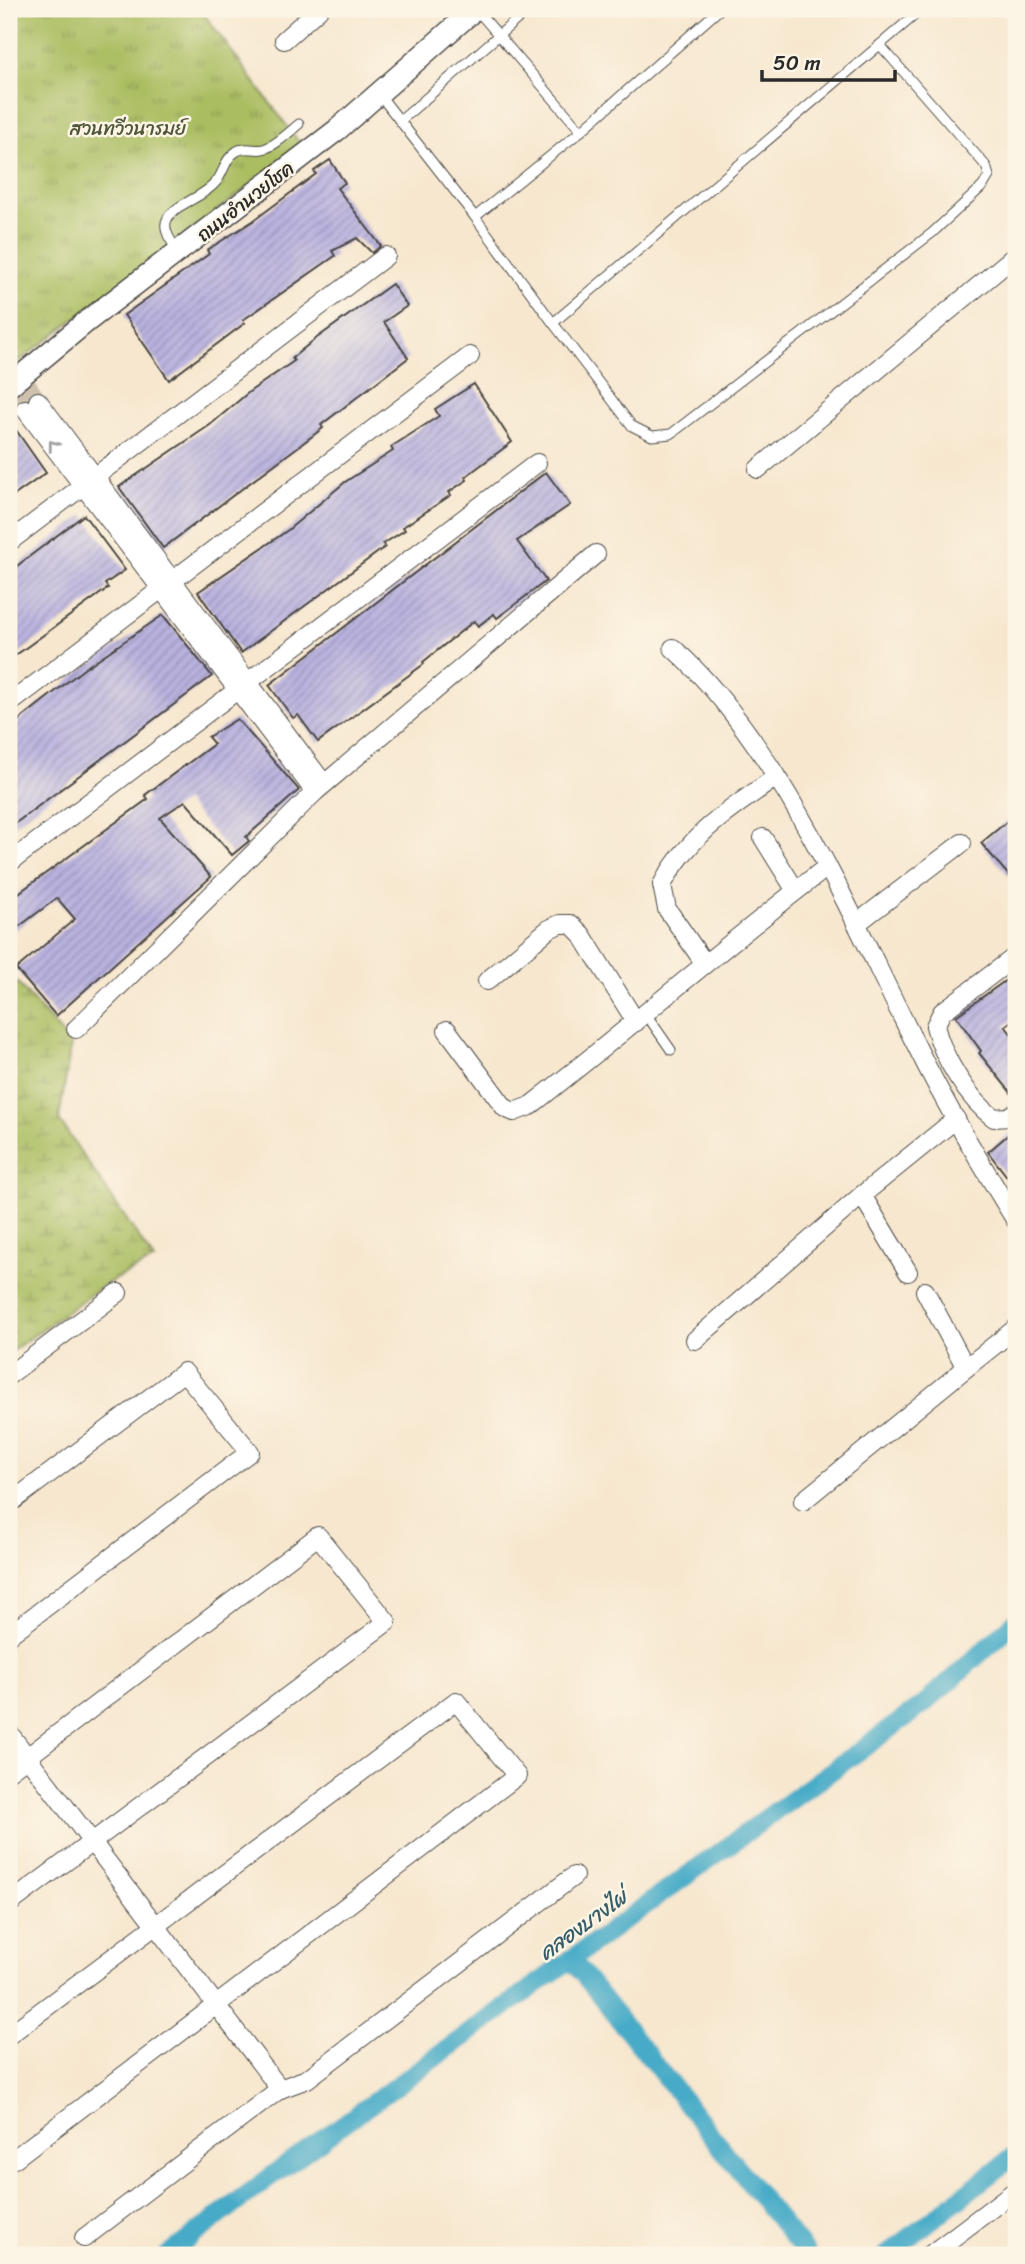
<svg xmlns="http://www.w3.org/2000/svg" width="1025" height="2264" font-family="Sriracha,'Playpen Sans Thai',sans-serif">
<defs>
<pattern id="wetland-marsh" width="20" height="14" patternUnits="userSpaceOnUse" patternTransform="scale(1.75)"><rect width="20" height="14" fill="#aabd61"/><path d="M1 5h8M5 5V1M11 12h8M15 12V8" fill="none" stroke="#8b9a50"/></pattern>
<pattern id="park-tufts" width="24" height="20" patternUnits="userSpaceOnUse" patternTransform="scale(1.75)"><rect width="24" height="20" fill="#aabd61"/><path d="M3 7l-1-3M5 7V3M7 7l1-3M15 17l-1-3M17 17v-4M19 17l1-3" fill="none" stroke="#8b9a50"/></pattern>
<pattern id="building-hatch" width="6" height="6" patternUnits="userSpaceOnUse" patternTransform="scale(1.75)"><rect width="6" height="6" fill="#b9b2e0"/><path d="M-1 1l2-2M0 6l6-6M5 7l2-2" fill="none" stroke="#9791b6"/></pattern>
</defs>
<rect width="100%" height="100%" fill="#fcf5e5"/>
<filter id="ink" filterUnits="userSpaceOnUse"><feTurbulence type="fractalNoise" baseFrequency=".0143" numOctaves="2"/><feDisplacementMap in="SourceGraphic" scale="14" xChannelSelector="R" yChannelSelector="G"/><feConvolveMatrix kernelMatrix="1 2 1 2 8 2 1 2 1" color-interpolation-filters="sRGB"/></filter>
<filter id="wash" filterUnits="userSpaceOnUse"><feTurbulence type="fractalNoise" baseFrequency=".00686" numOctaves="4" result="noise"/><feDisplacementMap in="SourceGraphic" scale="28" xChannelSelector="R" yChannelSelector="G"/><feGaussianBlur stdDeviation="1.57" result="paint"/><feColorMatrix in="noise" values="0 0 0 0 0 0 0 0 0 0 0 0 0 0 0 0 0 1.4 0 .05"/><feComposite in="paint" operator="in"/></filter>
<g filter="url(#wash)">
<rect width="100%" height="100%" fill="#f7e7cf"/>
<path fill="url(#wetland-marsh)" stroke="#6a7446" stroke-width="2" d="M9,973L71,1044L59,1120L154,1260L104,1285L9,1353Z"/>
<path fill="url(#park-tufts)" stroke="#6a7446" stroke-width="2" d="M9,9H200L302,146L9,369Z"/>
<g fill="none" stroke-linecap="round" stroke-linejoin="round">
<g stroke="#47abc7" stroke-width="19">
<path d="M571,1959L807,2255"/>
<path d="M168,2255L270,2177L924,1704L1016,1621"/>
<path d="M887,2255L1016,2154"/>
</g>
</g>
<g id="blocks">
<g fill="url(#building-hatch)">
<path d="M330,160L345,183L337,188L381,246L372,253L357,238L332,251L335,256L243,320L245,323L169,380L124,315L209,254L207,250L253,221L316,174L314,171Z"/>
<path d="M392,284L407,306L384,322L408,358L321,425L323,428L163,548L119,487L210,425L249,392L294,361L292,358L314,340Z"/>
<path d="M474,384L512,442L465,477L467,480L449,492L451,495L403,527L405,530L383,544L385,547L241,653L198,592L288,530L345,482L393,451L391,447L439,416L435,409Z"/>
<path d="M9,420L46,473L9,499Z"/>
<path d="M546,472L570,505L517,541L546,581L497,618L494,614L478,626L474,621L423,662L424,664L318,742L298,715L293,718L269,685Z"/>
<path d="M84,515L125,570L105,584L108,588L9,660V572Z"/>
<path d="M163,615L212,676L9,828V728L85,668Z"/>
<path d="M237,719L299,790L246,837L249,841L232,855L185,801L160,818L211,877L56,1016L16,969L75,919L57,898L9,934V900L148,799L145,795L214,744L208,737Z"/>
<path d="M1016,814V884L981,843Z"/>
<path d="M1016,973V1018L1005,1026L1016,1040V1099L979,1053L981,1051L956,1016Z"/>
<path d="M1016,1128V1188L988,1152Z"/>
</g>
</g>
</g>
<g filter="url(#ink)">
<use href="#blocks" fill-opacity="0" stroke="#4a4744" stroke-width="2"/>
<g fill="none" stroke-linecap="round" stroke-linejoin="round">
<g stroke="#cec1ae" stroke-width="18" stroke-dasharray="18 9" stroke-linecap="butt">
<path d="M26,384L38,401"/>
<path d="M14,393L25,409"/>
</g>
<defs>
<g id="service">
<path d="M476,9L581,131"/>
<path d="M720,9L581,131L475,217L553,323L922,9"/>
<path d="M379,94L400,121L529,9"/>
<path d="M400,121L475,217"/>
<path d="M178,250C141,208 197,206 216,182C225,171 224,159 237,151C246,146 255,151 263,149C276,146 289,132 299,124"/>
<path d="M553,323L632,426L652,436L671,434L932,233L983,186L989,176L986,166L880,45"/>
<path d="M646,1014L671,1050"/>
</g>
<g id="minor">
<path d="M284,40L319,9"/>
<path d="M38,401L324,784"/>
<path d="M25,409L315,792"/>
<path d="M758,469L1016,255"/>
<path d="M9,542L386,256"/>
<path d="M673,648C781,745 851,917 916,1045C946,1106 981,1164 1016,1221"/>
<path d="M9,704L470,356"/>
<path d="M763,838L796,891"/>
<path d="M9,863L537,463"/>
<path d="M856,924L962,843"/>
<path d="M1016,956L942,1012L935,1026C943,1058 968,1099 994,1118L1008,1117L1016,1112"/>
<path d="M705,964L667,909L662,885C688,836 730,809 775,778"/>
<path d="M487,981L549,929L560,924H571L582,935L636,1022"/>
<path d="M76,1029L315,792L596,554"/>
<path d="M447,1030L505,1108L514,1112L530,1106C630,1028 726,944 827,867"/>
<path d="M862,1195L908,1272"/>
<path d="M925,1291L966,1368L1016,1328"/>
<path d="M695,1340L862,1195L956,1119"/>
<path d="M9,1375L118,1293"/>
<path d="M803,1501L966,1368"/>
<path d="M9,1504L184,1372L250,1452L9,1635"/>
<path d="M9,1733L280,2089L307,2079L574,1876"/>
<path d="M9,1771L318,1536L387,1622L9,1904"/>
<path d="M9,2035L456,1701L517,1776L14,2159"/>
<path d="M84,2238L280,2089"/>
<path d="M930,2255L1016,2190"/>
</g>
<path id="tertiary" d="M9,386L86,322L337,130L475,9"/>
</defs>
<use href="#service" stroke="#4a4744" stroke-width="11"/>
<use href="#minor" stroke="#4a4744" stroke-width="20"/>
<use href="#tertiary" stroke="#4a4744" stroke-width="24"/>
<use href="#service" stroke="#fff" stroke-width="9"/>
<use href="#minor" stroke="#fff" stroke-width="18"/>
<use href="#tertiary" stroke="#fff" stroke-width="21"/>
</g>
<defs><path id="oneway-chevron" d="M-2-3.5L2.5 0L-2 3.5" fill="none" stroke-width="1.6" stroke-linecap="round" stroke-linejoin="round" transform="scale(1.75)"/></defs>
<use stroke="#a0a0a0" href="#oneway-chevron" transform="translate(53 445) rotate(-127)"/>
</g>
<g text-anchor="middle" stroke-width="5" stroke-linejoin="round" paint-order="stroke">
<g font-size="19" fill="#51573b" stroke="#fcf5e5">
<text x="128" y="135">สวนทวีวนารมย์</text>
</g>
<g font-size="19" fill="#2b2b2b" stroke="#fcf5e5">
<text transform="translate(245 201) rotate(-38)" y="7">ถนนอำนวยโชค</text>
</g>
<g font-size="21" font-style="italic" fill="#365e69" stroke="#fcf5e5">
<text transform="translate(583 1925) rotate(-36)" y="7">คลองบางไผ่</text>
</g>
</g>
<rect width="1025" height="2264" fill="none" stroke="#fcf5e5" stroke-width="35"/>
<path d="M762 70v10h133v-10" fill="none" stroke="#2b2b2b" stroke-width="3.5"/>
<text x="773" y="70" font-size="21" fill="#2b2b2b" stroke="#fcf5e5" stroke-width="5" paint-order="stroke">50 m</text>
</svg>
